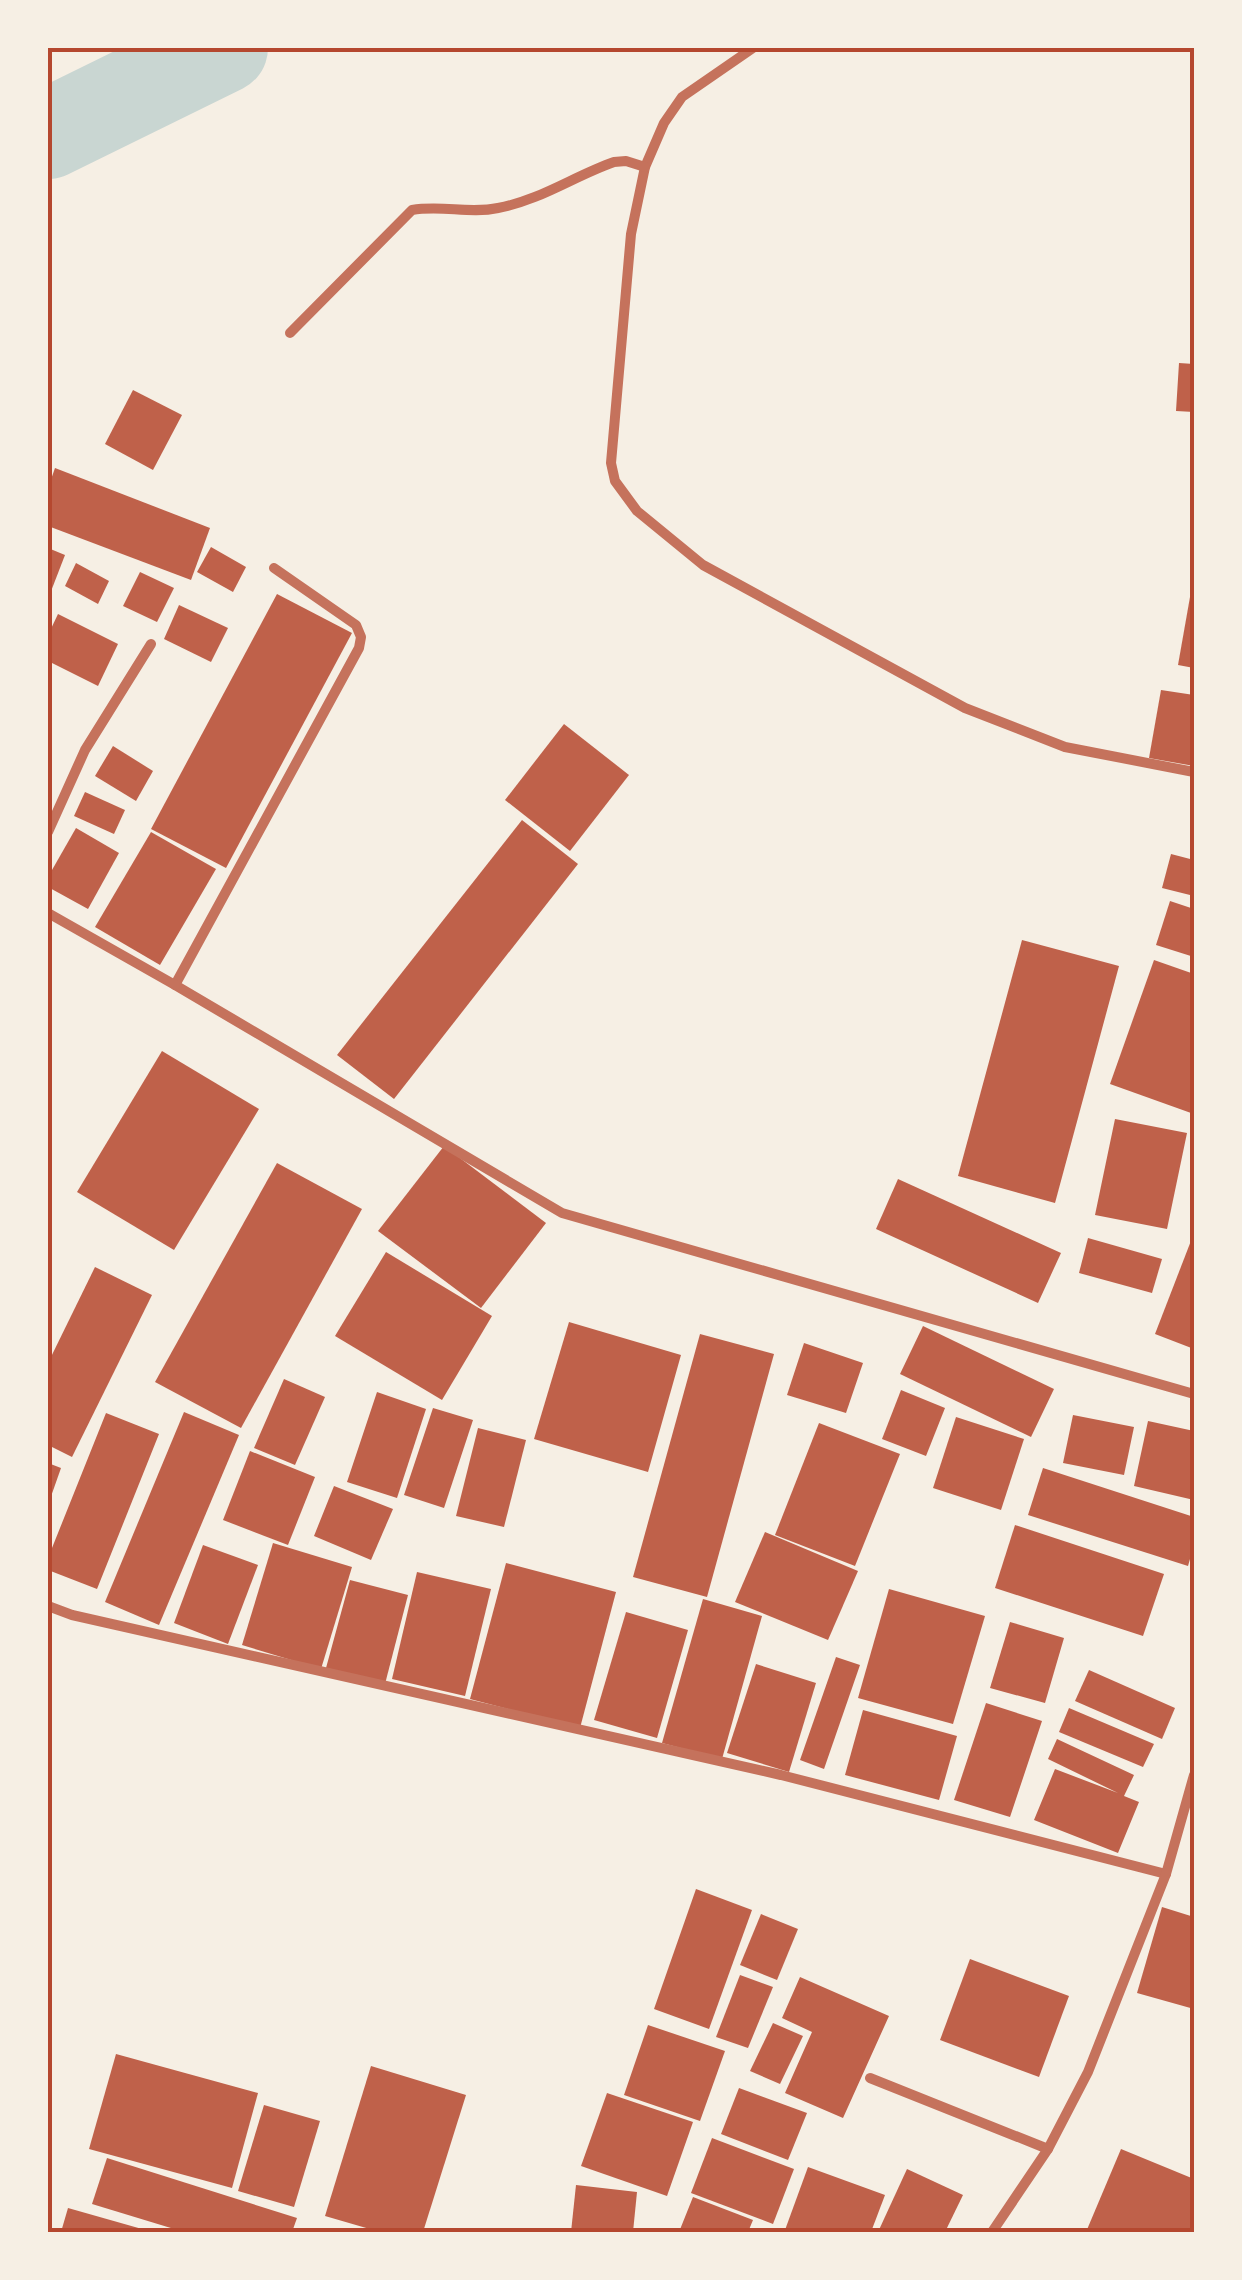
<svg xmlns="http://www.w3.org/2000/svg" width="1242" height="2280" font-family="'Golos Text',sans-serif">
<rect width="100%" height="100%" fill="#f6efe4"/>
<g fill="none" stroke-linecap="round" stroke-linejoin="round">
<path stroke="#c9d6d2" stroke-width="90" d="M48,134L223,48"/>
</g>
<g fill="#bf614a">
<path d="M1179,363L1194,364V412L1176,411Z"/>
<path d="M133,390L182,415L153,470L105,444Z"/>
<path d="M55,468L210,528L191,580L48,526V488Z"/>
<path d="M211,547L246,567L233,592L197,572Z"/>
<path d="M48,548L65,555L48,599Z"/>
<path d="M76,563L109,581L98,604L65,586Z"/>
<path d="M140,572L174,588L157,622L123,606Z"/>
<path d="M1193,580H1194V668L1178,665Z"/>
<path d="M277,594L352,633L226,868L151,829Z"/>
<path d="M179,605L228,628L211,662L164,639Z"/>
<path d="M58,614L118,644L98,686L48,661V635Z"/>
<path d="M1161,690L1194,695V766L1149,758Z"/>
<path d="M564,724L629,775L570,851L505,800Z"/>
<path d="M113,746L153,771L136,801L95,776Z"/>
<path d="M85,792L125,810L114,834L74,816Z"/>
<path d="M522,820L578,864L394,1099L337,1055Z"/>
<path d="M76,828L119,853L88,909L48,887V877Z"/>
<path d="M151,832L216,869L160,965L95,927Z"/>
<path d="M1171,854L1194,860V896L1162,888Z"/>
<path d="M1170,901L1194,909V957L1156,945Z"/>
<path d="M1022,940L1119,966L1055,1203L958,1176Z"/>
<path d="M1154,960L1194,974V1103L1191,1113L1110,1084Z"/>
<path d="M162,1051L259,1109L174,1250L77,1192Z"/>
<path d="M1115,1119L1187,1133L1167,1229L1095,1215Z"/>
<path d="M444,1146L546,1223L481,1308L378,1231Z"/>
<path d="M277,1163L362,1209L241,1428L155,1382Z"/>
<path d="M898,1179L1061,1253L1038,1303L876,1229Z"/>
<path d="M1194,1233V1349L1155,1334Z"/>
<path d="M1088,1238L1162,1259L1152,1293L1079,1273Z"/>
<path d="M386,1252L492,1316L442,1400L335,1336Z"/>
<path d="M95,1267L152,1295L72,1457L48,1445V1363Z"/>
<path d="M569,1322L681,1355L648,1472L534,1439Z"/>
<path d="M923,1326L1054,1389L1031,1437L900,1374Z"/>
<path d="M700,1334L774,1354L707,1597L633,1577Z"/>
<path d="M804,1343L863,1363L846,1413L787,1395Z"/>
<path d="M284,1379L325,1397L295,1465L254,1448Z"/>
<path d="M901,1390L945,1408L926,1456L882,1439Z"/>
<path d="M377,1392L426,1409L397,1498L347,1482Z"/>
<path d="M433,1408L473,1420L444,1508L404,1495Z"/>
<path d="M184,1412L239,1435L159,1625L105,1602Z"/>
<path d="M106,1413L159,1434L97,1589L48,1570V1558Z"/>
<path d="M1073,1415L1134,1427L1124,1475L1063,1463Z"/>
<path d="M956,1417L1024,1439L1001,1510L933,1488Z"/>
<path d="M1148,1421L1194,1431V1500L1134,1486Z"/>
<path d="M819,1423L900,1454L855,1566L775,1535Z"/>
<path d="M478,1428L526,1440L504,1527L456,1516Z"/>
<path d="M250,1451L315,1477L288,1545L223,1520Z"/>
<path d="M48,1463L61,1468L48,1505Z"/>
<path d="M1043,1468L1194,1517V1545L1188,1566L1028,1515Z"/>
<path d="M334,1486L393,1509L371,1560L314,1536Z"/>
<path d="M1015,1525L1164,1574L1143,1636L995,1588Z"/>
<path d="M765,1532L858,1571L828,1640L735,1602Z"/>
<path d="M273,1543L352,1567L321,1669L242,1645Z"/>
<path d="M203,1545L258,1565L228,1644L174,1623Z"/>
<path d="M506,1563L616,1592L580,1728L470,1699Z"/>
<path d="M417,1572L491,1589L465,1696L392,1679Z"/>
<path d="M350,1580L408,1595L385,1684L326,1668Z"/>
<path d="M889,1589L985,1616L953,1724L858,1698Z"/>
<path d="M703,1599L762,1616L722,1759L662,1743Z"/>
<path d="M626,1612L688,1630L657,1738L594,1720Z"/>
<path d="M1010,1622L1064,1638L1045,1703L990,1688Z"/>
<path d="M836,1657L860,1665L824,1769L800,1760Z"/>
<path d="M756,1664L816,1683L789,1772L727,1753Z"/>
<path d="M1089,1670L1175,1708L1162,1739L1075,1701Z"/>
<path d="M986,1703L1042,1721L1010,1817L954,1800Z"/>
<path d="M1069,1708L1154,1744L1143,1767L1059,1732Z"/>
<path d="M863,1710L957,1736L939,1800L845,1775Z"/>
<path d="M1057,1739L1134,1775L1124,1796L1139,1802L1118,1853L1034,1820L1055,1769L1118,1793L1048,1759Z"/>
<path d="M696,1889L752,1910L709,2029L654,2009Z"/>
<path d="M1162,1907L1194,1917V2009L1137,1993Z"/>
<path d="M761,1914L798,1929L777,1980L740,1965Z"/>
<path d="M970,1959L1069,1996L1039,2077L940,2040Z"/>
<path d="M740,1975L773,1987L748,2048L716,2037Z"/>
<path d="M800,1977L889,2016L843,2118L785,2093L812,2032L782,2018Z"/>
<path d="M773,2023L803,2036L780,2084L750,2071Z"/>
<path d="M648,2025L725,2051L700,2121L624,2095Z"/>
<path d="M116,2054L258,2093L232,2188L89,2149Z"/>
<path d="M371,2066L466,2095L423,2232H380L325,2216Z"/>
<path d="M739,2088L807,2113L788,2160L721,2134Z"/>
<path d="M607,2093L693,2122L667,2196L581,2166Z"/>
<path d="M264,2105L320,2121L294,2207L238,2191Z"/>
<path d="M712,2138L794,2169L773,2224L691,2193Z"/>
<path d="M1121,2149L1194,2179V2232H1086Z"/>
<path d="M107,2158L297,2218L292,2232H184L92,2204Z"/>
<path d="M808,2167L885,2195L871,2232L785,2230Z"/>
<path d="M907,2169L963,2195L945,2232H878Z"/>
<path d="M576,2185L637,2192L633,2232H571Z"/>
<path d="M693,2197L753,2220L748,2232H679Z"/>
<path d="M68,2208L149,2231V2232H61Z"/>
</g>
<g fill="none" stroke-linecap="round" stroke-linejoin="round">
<g stroke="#c5725c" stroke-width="10">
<path d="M753,48L682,97L664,123L645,167L631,234L611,463L615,481L637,511L703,565L965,708L1065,747L1194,772"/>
<path d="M290,333L412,210C442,205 470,214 498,208C541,200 574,176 614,162L626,161L645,167"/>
<path d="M274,568L356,625L361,637L359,648L175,985L562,1213L1194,1394"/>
<path d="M48,832L85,750L151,644"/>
<path d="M48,913L175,985"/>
<path d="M48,1606L72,1615L781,1775L1166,1874"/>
<path d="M870,2078L1048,2149"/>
<path d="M992,2232L1048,2149L1088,2072L1166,1874L1194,1775"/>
</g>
</g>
<rect width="1242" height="2280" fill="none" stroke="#f6efe4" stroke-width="100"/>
<rect x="50" y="50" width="1142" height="2180" fill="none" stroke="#b5482f" stroke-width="4"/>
</svg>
